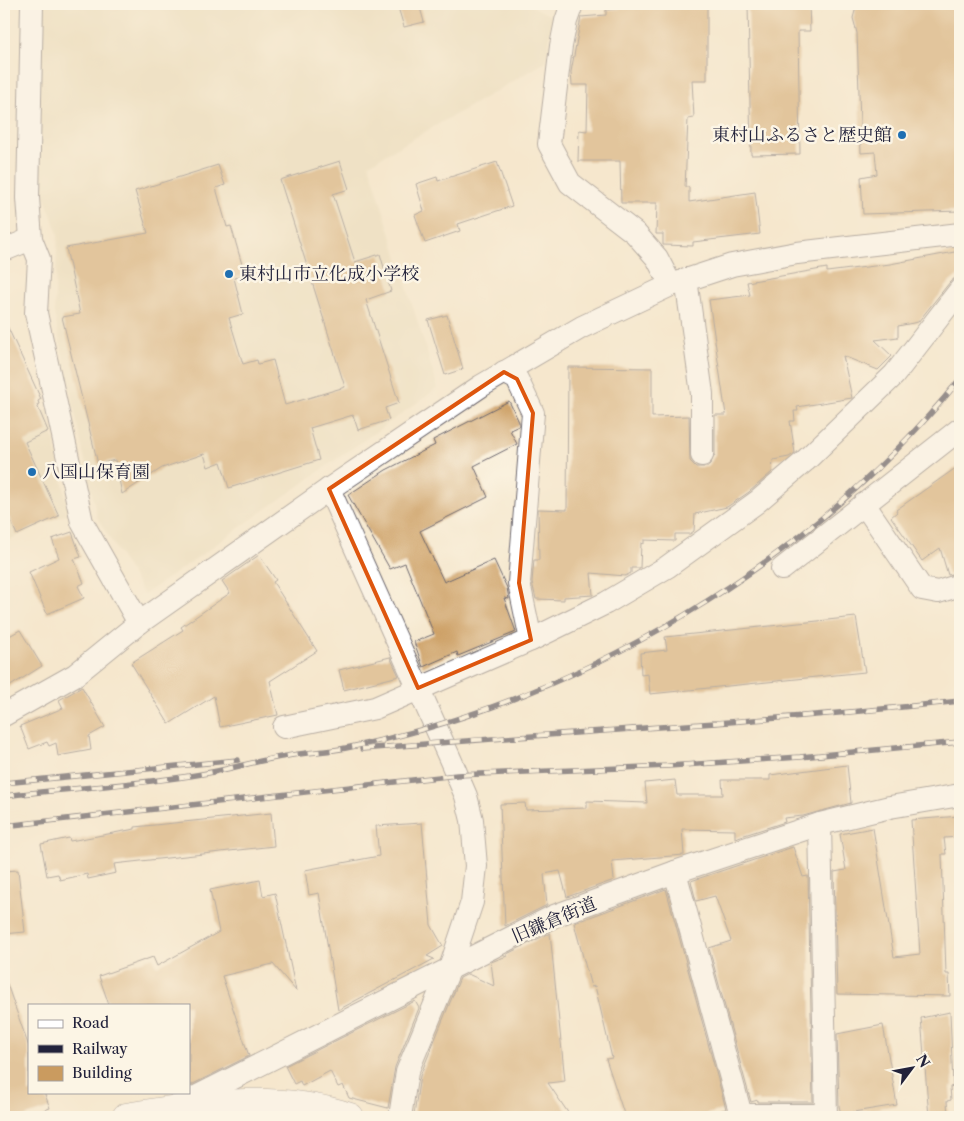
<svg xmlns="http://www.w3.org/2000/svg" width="964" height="1121" font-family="'Libre Caslon Text','Noto Serif JP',serif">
<rect width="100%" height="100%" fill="#fcf5e5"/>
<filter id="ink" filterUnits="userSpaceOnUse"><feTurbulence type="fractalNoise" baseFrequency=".02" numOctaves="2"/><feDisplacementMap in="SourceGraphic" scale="10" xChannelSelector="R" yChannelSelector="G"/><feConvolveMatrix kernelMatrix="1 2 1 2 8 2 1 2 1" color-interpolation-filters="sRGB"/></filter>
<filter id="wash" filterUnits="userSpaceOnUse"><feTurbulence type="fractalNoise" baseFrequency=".0096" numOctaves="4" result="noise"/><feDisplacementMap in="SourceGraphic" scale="20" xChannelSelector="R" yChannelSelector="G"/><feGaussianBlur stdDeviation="1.12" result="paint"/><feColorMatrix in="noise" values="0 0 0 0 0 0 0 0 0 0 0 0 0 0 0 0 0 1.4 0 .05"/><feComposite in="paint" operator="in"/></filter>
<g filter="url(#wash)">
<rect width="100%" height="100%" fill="#f5e7cd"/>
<g fill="#e7daba">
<path d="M40,4H528L553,17L546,62L369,164L438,388L144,595L97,517L54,313L58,234L40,183Z"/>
<path d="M48,410L69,513L4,542V430Z"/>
</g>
<g id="blocks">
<g fill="#ca9b5f">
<path d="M397,4H419L424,22L404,27Z"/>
<path d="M658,4H707V80H692L694,118L688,119L685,187H689V202L755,192L760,234L693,242V246L663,245V234H656L657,203H621L620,161H578L579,130L587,131L588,85H572L571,72L581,17L606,15V10Z"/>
<path d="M748,4H809L810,31H798L800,154L751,155Z"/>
<path d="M857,4H960V211L863,214L861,177L877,174L875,152L861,153L857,33L853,18Z"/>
<path d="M340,161L349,189L333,194L355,262L380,254L391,291L366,300L399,403L385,408L389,420L358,430L353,415L310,428L319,460L229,488L221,462L208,467L204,454L162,468L122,494L115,460L98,464L62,317L80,314L66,248L148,233L135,191L218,165L225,185L216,188L227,227L231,226L245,275L234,278L243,314L229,318L243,364L257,360L258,364L273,360L285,405L345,387L280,180Z"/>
<path d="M497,162L512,206L458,224L460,231L425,243L415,215L424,211L416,184L437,177L438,181Z"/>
<path d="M960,251V274L950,282L918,322L898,326V337L875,340L892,356L878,370L843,356L852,398L797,407L798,411H794L795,421H790L795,453L789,457L773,460L772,472L749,492L727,507L695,514L694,531L690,534H675V541L644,540V544L641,543L640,568H631V573L625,576L591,573L593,595L564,597V600L536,599L532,582L534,560H539L538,509L567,510L568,367L652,368V417L689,416L690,461L696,467H708L715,455V415H726L709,300L750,295L747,282L827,268V272L890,264Z"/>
<path d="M447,315L463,369L445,375L428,320Z"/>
<path d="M4,319L41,399L38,401L39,404L37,405L48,431L25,442L59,516L17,535L4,506Z"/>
<path d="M509,401L519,422V426L510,430L517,444L474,466L488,497L420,531L444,582L494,560L507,588L509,599L504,598L516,632L458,656L457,652L423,667L414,642L434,634L405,563L390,569L348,495L386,470L435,445L433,440Z"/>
<path d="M960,465V572L948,575L940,548L922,561L891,517L897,512L896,510Z"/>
<path d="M72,532L81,557L74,559L84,583L78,586L84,598L47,614L29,572L59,558L52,539Z"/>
<path d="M259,555L276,580L273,582L317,651L270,681L278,715L220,727L214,696L169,724L131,663L183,630L181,627L230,593L222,581Z"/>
<path d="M856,617L865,672L650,694L648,674L641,675L640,653L667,650L665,637Z"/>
<path d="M20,630L42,666L4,690V639Z"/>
<path d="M390,657L399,676L344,690L339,670Z"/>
<path d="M82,687L105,727L89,736L91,750L58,756L56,743L49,746L47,742L29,749L20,726L63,708L59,700Z"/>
<path d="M847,765L851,803L803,816L784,818L785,822L735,838V830L682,829L684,855L612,861L614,880L567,897L560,871L544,874L547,905L505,926L500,804L525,803L526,810L587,808V801L647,803L645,783L675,780L677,795H723L722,780H770V775Z"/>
<path d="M271,813L274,846L114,864L116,873L88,879L87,874L60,880L58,874L47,876L41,844L69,838L70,841L135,829V827Z"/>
<path d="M960,816V837L944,838L946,854H942L946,974H949L950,996L837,994L834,872L846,870L840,834L873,828L894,957L920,954L911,820Z"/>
<path d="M422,823L431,925L443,946L427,956L434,959L338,1010L319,893L309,895L305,870L379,856L376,826Z"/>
<path d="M793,847L803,877L808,876L813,1102H758V1100L751,1102L709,948L731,941L715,896L696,901L691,881Z"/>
<path d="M18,870L25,932L4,934V871Z"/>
<path d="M260,880L263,896L275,893L296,991L273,964L222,976L249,1056L189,1086V1005H109L99,976L153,957L157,966L219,932L210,890Z"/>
<path d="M666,889L726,1109L696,1117H625L606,1059L612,1058L600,1007L595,986L591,987L574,923Z"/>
<path d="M550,933L565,1081L548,1083L571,1117H424L414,1115L420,1076L460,978L468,974L494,986L491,962L507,956V954Z"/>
<path d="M4,984H7L29,1047V1092H44L50,1108L24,1117H8L4,1104Z"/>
<path d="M415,1001L419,1008L395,1067L388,1108L349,1098L343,1085L338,1087L330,1071L302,1086L300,1081L294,1084L285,1066Z"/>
<path d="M950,1012L953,1086L950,1087L951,1100L947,1101L948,1117H929L921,1018Z"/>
<path d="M883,1025L897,1105L841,1114L839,1106L837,1034Z"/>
</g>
</g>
</g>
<g filter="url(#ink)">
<use href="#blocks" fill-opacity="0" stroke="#6c676e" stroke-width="1"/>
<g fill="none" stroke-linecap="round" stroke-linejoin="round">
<defs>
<g id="minor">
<path d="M32,4L28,198L31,239L39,259L36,313L82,522L139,623"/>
<path d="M572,4L566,21L561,46L549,144L570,183L635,233L657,258L671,285"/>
<path d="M4,250L31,239"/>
<path d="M686,279L702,394V455"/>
<path d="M504,372L517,379L533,413L519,583L531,640"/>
<path d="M329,489L451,761L466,796L472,820L476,866L472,902L450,968L407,1072L400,1117"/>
<path d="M864,504L922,589L938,592L960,585"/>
<path d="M782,569L960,429"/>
<path d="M4,715L75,675L139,623L329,489L481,386L582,327L671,285L732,265L797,253L960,234"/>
<path d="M284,727L375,708L531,640L606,603L667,567L757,502L805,461L894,375L960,290"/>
<path d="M820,824L826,1117"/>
<path d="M675,872L741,1115H826"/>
<path d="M182,1104L554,916L675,872L820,824L890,807L960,795"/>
</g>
<path id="tertiary" d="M126,1117C201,1104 277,1093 350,1117"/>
</defs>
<use href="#minor" stroke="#6c676e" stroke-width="24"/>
<use href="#tertiary" stroke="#6c676e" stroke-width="29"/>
<use href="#minor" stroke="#fff" stroke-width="22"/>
<use href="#tertiary" stroke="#fff" stroke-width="28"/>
<defs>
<g id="rail">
<path d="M362,749C562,732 761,723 960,701"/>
<path d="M4,783L238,760"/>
<path d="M4,796C70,788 137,785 202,774C231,769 259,760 287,756C307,752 327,752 346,748C579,701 810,564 960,379"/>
<path d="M4,826L457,775L669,766L800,757L960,742"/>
</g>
</defs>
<use href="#rail" stroke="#22223b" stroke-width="5.5"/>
<use href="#rail" stroke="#fcf5e5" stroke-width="4" stroke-dasharray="11" stroke-linecap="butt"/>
</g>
</g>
<path d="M0 0H964V1121H0ZM504,372L517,379L533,413L519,583L531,640L418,688L329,489Z" fill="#f5e7cd" fill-opacity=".55" fill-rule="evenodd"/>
<path fill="none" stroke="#de560e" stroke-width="4" stroke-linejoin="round" d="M504,372L517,379L533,413L519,583L531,640L418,688L329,489Z"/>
<g fill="#1f6fb2" stroke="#fcf5e5" stroke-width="2">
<circle cx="902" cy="135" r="5"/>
<circle cx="229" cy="274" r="5"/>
<circle cx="32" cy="472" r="5"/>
</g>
<g text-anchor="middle" stroke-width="5" stroke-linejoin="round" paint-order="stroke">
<g font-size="18" fill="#22223b" stroke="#fcf5e5" text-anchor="start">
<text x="892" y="141" text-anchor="end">東村山ふるさと歴史館</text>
<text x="239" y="280">東村山市立化成小学校</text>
<text x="42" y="478">八国山保育園</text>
</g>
<g font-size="18" fill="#22223b" stroke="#fcf5e5">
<text transform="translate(554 920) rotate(-23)" y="6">旧鎌倉街道</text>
</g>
</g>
<rect width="964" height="1121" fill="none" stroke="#fcf5e5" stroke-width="20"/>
<rect x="28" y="1004" width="162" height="90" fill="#fcf5e5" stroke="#a5a1a1"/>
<rect x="38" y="1020" width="25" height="8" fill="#ffffff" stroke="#a5a1a1"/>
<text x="72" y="1028" font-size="15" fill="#22223b">Road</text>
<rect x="38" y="1045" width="25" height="8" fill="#22223b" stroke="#a5a1a1"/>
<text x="72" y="1054" font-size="15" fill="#22223b">Railway</text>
<rect x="38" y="1066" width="25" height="15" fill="#ca9b5f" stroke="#a5a1a1"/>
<text x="72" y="1078" font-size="15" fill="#22223b">Building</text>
<g transform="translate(912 1068) rotate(58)" stroke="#fcf5e5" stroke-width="4" paint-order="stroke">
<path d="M0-4L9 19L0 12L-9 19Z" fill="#22223b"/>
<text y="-8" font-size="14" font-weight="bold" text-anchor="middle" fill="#22223b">N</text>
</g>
</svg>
